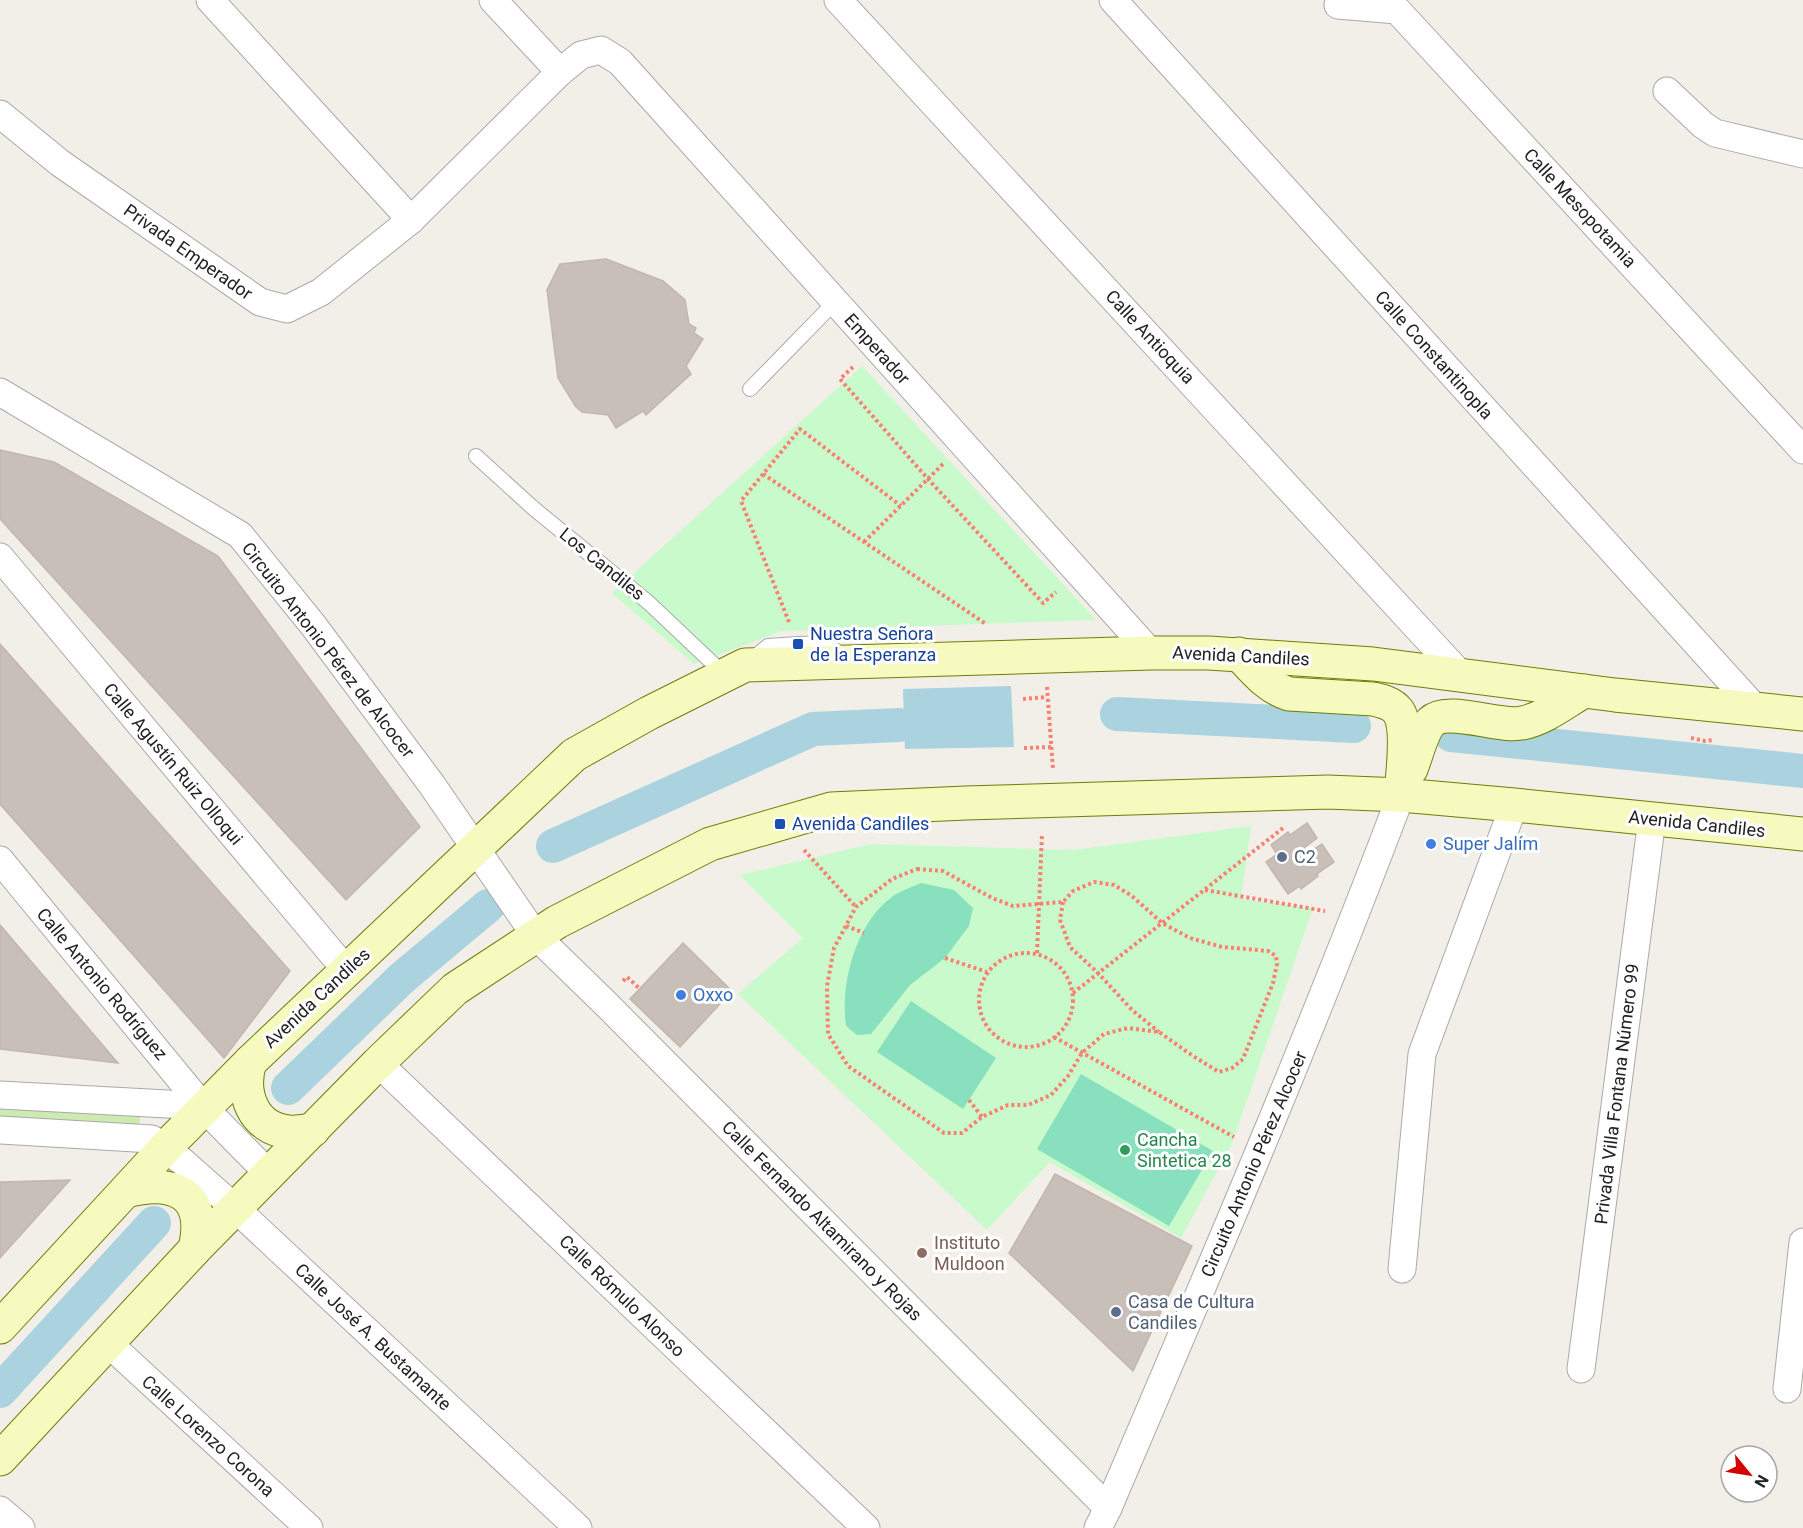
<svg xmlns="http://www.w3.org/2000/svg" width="1803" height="1528" font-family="Roboto,sans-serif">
<rect width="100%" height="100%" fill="#f2efe9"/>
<path fill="#cdebb0" d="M0,1103L141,1109L139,1129L0,1124Z"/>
<g fill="#c8facc">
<path d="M862,366L1096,620L782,631L694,664L612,593Z"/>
<path d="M1251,826L1241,899L1313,908L1232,1144L1181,1238L1050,1162L987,1230L738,994L803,938L740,875L872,844L1074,850Z"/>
</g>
<g fill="#88e0be">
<path d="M921,883L954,890L973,908L969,926L945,958L910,985L871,1034L857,1035L846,1026C840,983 856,923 892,897C900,891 912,887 921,883Z"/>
<path d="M911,1001L996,1058L963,1109L877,1052Z"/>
<path d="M1081,1074L1213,1151L1169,1226L1037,1149Z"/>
</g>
<path fill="#aad3df" d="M1011,686L1014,747L905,749L903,689Z"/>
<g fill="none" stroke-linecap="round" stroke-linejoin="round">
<g stroke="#aad3df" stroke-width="34">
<path d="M1117,714L1354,726"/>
<path d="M1451,735L1803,771"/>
<path d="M553,846L813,729L899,725"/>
<path d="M288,1088L402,978L488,906"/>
<path d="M0,1391L154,1223"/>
</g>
</g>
<g fill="#c7bfb8" stroke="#c4b6ab" stroke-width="1.5">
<path d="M606,259L663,281L685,300L689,324L696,328L694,333L703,339L686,366L691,374L646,415L643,411L616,428L608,415L582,412L576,407L558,378L547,290L560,264Z"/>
<path d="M0,450L54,462L218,556L420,827L346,900L0,519Z"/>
<path d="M0,644L290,971L224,1058L0,804Z"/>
<path d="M1307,823L1317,838L1304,848L1308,853L1322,844L1334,862L1317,874L1318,876L1301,889L1300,886L1288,894L1266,862L1277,854L1271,845L1288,832L1290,835Z"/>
<path d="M0,925L118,1063L0,1049Z"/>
<path d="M683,943L732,991L680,1047L630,999Z"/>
<path d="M1055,1174L1192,1246L1133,1371L1009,1253Z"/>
<path d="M70,1180L0,1258V1182Z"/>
</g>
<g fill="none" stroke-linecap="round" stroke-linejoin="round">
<defs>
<g id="service">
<path d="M750,389L835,302"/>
<path d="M476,456L532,507L649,603L724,674"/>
<path d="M753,658L768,646L798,644L825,643L843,656"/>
</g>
<g id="minor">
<path d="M210,0L411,220"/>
<path d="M493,0L560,72"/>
<path d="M838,0L1461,675"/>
<path d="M1113,0L1756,709"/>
<path d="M1338,5L1397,10L1803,450"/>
<path d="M1667,91L1703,125L1715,133L1803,154"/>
<path d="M0,114L60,163L260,302L287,309L321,292L411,220L560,72L581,55L601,50L620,62L1151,653"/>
<path d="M0,392L240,535L313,625L432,785L535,935L604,1002L1108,1508"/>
<path d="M0,557L346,970"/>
<path d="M0,860L204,1108L269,1174"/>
<path d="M378,1063L866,1528"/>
<path d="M0,1095L186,1105L204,1108"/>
<path d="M0,1130L152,1139L183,1162L236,1209L578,1528"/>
<path d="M1402,1269L1422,1054L1514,805"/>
<path d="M108,1343L309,1528"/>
<path d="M1581,1369L1652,819"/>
<path d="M1787,1389L1803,1242"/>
<path d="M0,1510L21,1528"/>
<path d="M1098,1528L1108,1508C1209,1272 1310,1036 1401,795"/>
</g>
<g id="secondary">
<path d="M1239,654C1254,670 1267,687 1289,694L1373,699C1382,701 1392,703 1398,711C1410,728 1402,774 1401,795"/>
<path d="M1411,769C1416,757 1422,731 1431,722C1448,706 1499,728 1522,723C1544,719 1565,702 1584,691"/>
<path d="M250,1062C240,1093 253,1129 289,1132C297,1133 305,1131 313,1130"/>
<path d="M126,1191C174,1179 208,1193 195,1249"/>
<path d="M0,1327L165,1148L250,1062L574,755L649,713L745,665L1151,653H1209L1373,664L1615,695L1803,714"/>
<path d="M0,1459L195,1249L378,1063L455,989L557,922L710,844L831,809L966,803L1328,792L1401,795L1514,805L1803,834"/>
</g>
</defs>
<use href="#service" stroke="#a9a9a9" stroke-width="16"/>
<use href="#minor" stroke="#a9a9a9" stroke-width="29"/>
<use href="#secondary" stroke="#707d05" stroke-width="35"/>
<g stroke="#fa8072" stroke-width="4" stroke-dasharray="3 3" stroke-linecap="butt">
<path d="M853,367L840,379L928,479L1043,603L1056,592"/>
<path d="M763,474L986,624"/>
<path d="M864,542L943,464"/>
<path d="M789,622L741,501L800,429L901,506"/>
<path d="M1047,687L1053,769"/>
<path d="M1023,699L1047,697"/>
<path d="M1691,738L1705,741L1713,740"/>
<path d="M1024,748L1052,747"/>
<path d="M804,850L856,907"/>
<path d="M917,869L943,871L992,898L1013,906L1063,902L1073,891L1094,882L1114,885L1132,896L1162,923L1190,938L1222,947L1268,951L1276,956L1277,964L1273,983L1243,1059L1232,1068L1219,1072L1193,1056L1159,1032L1128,1028L1104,1034L1082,1053L1068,1076L1051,1095L1028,1105H1008L982,1117L962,1133H944L848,1066L828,1034L827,986L834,948L856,907L892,879Z"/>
<path d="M1205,890L1325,911"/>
<path d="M1063,902L1060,920L1070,947L1098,973L1132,1010L1159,1032"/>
<path d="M846,926L864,933"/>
<circle cx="1026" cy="1000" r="47"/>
<path d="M1037,953L1042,834"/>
<path d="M945,958L987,972"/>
<path d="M623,981L627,977L640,989"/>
<path d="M1073,993L1283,828"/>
<path d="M1054,1037L1234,1137"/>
<path d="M969,1100L982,1117"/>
</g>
<use href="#service" stroke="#fff" stroke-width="14"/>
<use href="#minor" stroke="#fff" stroke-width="27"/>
<use href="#secondary" stroke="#f7fabf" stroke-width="33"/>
</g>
<g fill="#1a4fb4" stroke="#fff" stroke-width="2">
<rect x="792" y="638" width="12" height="12" rx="3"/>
<rect x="774" y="818" width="12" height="12" rx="3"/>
</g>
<g fill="#3f7fe0" stroke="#fff" stroke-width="2">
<circle cx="1431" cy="844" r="6"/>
<circle cx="681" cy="995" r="6"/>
</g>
<g fill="#5c6f8a" stroke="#fff" stroke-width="2">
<circle cx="1282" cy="857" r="6"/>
<circle cx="1116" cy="1312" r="6"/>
</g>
<circle fill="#2e9e5b" stroke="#fff" stroke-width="2" cx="1125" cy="1150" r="6"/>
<circle fill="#8d6e63" stroke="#fff" stroke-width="2" cx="922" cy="1253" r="6"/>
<g text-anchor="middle" stroke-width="6" stroke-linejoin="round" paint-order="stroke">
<g font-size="18" fill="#222" stroke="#fff">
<text transform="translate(1580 208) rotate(47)" y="6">Calle Mesopotamia</text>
<text transform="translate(188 252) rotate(35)" y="6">Privada Emperador</text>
<text transform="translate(1150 337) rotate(47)" y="6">Calle Antioquia</text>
<text transform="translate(877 349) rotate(48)" y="6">Emperador</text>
<text transform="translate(1434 355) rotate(48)" y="6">Calle Constantinopla</text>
<text transform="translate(602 564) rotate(39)" y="6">Los Candiles</text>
<text transform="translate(328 650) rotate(52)" y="6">Circuito Antonio Pérez de Alcocer</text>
<text transform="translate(1241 656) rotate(3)" y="6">Avenida Candiles</text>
<text transform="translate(173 764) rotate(50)" y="6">Calle Agustín Ruiz Olloqui</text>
<text transform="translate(1697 824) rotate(6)" y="6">Avenida Candiles</text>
<text transform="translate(102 984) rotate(50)" y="6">Calle Antonio Rodríguez</text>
<text transform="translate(317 998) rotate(-43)" y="6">Avenida Candiles</text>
<text transform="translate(1617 1094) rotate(-83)" y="6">Privada Villa Fontana Número 99</text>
<text transform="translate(1254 1164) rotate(-67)" y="6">Circuito Antonio Pérez Alcocer</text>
<text transform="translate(822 1221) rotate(45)" y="6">Calle Fernando Altamirano y Rojas</text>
<text transform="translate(622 1296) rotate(44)" y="6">Calle Rómulo Alonso</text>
<text transform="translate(373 1337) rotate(43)" y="6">Calle José A. Bustamante</text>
<text transform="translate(208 1436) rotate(42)" y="6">Calle Lorenzo Corona</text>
</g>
<g font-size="18" fill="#164399" stroke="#fff" text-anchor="start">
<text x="810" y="640">Nuestra Señora<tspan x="810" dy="21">de la Esperanza</tspan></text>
<text x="792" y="830">Avenida Candiles</text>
</g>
<g font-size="18" fill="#366cbe" stroke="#fff" text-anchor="start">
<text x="1443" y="850">Super Jalím</text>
<text x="693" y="1001">Oxxo</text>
</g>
<g font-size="18" fill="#4e5e75" stroke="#fff" text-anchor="start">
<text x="1294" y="863">C2</text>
<text x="1128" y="1308">Casa de Cultura<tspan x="1128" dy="21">Candiles</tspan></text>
</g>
<g font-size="18" fill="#27864d" stroke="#fff" text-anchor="start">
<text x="1137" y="1146">Cancha<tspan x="1137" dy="21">Sintetica 28</tspan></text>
</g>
<g font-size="18" fill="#785e54" stroke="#fff" text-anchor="start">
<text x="934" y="1249">Instituto<tspan x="934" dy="21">Muldoon</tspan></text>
</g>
</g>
<g transform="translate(1749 1474) rotate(120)"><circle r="28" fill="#ffffff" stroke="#a7a7a7" stroke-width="1.5"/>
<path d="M0-4.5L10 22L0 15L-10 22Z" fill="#d40000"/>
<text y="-9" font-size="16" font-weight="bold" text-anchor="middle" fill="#222222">N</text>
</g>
</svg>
